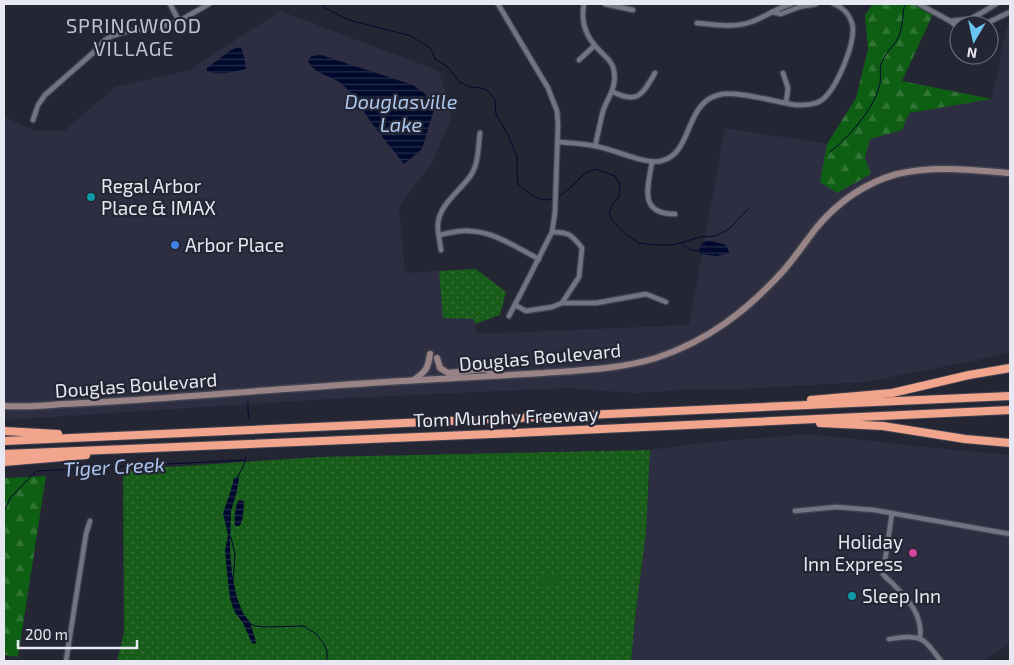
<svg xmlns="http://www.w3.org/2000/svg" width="1014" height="665" font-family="'Exo 2',sans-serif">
<defs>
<pattern id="grass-dots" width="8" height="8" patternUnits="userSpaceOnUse" patternTransform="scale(1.25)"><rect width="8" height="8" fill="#185c1a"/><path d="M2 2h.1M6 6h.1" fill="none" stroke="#3a733c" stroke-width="1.8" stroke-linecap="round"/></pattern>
<pattern id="forest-firs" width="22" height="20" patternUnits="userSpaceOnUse" patternTransform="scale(1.25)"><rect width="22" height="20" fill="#0e5e13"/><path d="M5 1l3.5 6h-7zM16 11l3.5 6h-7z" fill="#317536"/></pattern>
<pattern id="water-rules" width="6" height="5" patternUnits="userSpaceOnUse" patternTransform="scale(1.25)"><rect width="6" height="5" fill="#00092d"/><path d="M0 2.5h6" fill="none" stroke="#252d4c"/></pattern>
</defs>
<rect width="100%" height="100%" fill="#252634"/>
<g fill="#2e2e42">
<path d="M280,11L439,71L452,116L432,163L399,206L405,273L439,271L444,318L475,319L476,334L689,325L725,128L827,144L825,153L909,113L992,99L1006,30L1010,18V352L963,363L865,382L723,390L685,389L671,391L633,393L568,388L477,392L329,399L4,420V117L35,131H64L115,87L190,70Z"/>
<path d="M809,434L925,447L1010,455V643L984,661H631L636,609L646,533L650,450L702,443Z"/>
</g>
<g fill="url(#grass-dots)">
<path d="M476,269L506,292L500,315L475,324L474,319L443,318L439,271Z"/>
<path d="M650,450L646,533L636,609L631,661H117L124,633L123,470L320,457Z"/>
</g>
<g fill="url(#forest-firs)">
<path d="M873,4H923L934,12L902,81L992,99L909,113L902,130L870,139L865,158L871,174L837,193L820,182L827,144L856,98L868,49L865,15Z"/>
<path d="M46,476L18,657L4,655V478Z"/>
</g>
<path fill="#185c1a" d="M541,573L559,576L558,586L539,583Z"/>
<g fill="url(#water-rules)">
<path d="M236,48H241C244,55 245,61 246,69C233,72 219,76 207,71V68L231,50Z"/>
<path d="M321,55L413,85L425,94L434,109L422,149L404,164C392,149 380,134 368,118C360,106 353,94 342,84C333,76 312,74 308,60L312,56Z"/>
<path d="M708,240L726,245L729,251V253L717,256L700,254C697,248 703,242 708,240Z"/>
<path d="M239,477L237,491L231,511L230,551L232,574L237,598L243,613L250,622L256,642L255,644L252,643L243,623L234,611L230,598L227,572L225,550L228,535L223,513L230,493L234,478Z"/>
<path d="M240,500L244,501C244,506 243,524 239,526C238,526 236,526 235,526C234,518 235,508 238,501Z"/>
</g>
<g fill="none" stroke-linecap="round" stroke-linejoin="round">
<g stroke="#00092d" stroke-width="1">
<path d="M322,4L325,8L349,20L411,36L431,49L435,59L448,67L459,82L471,87L481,88L487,90L495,100L496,114L508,135L517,156V175L518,184C528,192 538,203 552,199"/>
<path d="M830,152C848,138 873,110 879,87C882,80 879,71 881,64C885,53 893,47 898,38C902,31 903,15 904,7L907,4"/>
<path d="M558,197L570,188L584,174L595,169L615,176L620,184L619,197L612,205L609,213L612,220L624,233L639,243L655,245H673L700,237L716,236L729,229L748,209"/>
<path d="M683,244C686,250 693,250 699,251"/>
<path d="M248,402V412L250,420"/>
<path d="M237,478L243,467L246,457"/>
<path d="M4,512L10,498L36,471L244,460"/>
<path d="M231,537L235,555L233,580"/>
<path d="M251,624L255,626L267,627L304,626L316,634L324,644L327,651V661"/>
</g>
<defs>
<g id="street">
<path d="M170,4L179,21"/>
<path d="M498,4L548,88L557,111L558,125L555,212L552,232L522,291L509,316"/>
<path d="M584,4C580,24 587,39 601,52C607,58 613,63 614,71C617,87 608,97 603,111C600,123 598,134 595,146"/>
<path d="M605,4L633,10"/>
<path d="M919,4L950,21L955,25L959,26"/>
<path d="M772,12L781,14L799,7L816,4"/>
<path d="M950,21L970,19L983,12L996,4"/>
<path d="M697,23C715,25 734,28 751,22C765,17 777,8 791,4"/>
<path d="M980,25L985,24L1010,12"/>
<path d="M579,60L594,46"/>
<path d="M783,73L788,88L786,103"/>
<path d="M613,92C638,104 642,95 655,73"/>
<path d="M33,120L38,105L45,95L94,52L105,40L112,36L125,32L164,26L179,21L209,4"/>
<path d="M558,142C570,143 583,143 595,146C614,149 645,165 661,161C693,154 684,104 718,95C737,90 775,102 796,105C805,105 815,105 822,100C837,88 857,41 852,23C849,14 842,7 834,4"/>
<path d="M652,162C648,187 638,214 675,214"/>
<path d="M439,235C449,233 460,230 470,231C495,232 517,248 539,259"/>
<path d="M441,250C440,241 437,231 438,223C440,204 461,190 471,175C479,163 478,146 480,133"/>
<path d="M562,303H596L646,294L666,302"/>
<path d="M515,305L526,311L552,307L562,303L579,277L582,248C572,235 569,232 552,232"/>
<path d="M795,511L836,507L874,510L1010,534"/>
<path d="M892,513L883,574C886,579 891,581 894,585C909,600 923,616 920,638"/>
<path d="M889,639C899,638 917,634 925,642C931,647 936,655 941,661"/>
<path d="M66,661L86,534L90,521"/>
</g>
<g id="secondary">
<path d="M437,358L440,368L448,373L484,369L500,374"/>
<path d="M414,380C426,371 428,369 430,354"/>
<path d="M4,406C24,407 43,406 63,404C92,403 121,401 150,399C234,393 319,386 403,381C450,378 497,376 544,373C582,370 620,369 656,358C708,341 748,310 784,270C796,256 806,241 817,227C838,202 865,183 897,174C934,165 973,170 1010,173"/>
</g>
<g id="highway">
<path d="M811,400L892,393L969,375L1010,368"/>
<path d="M820,423L883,426L965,439L1010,443"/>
<path d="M4,431L58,434"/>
<path d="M4,441L1010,396"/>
<path d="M4,454L515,433L1010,410"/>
<path d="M4,462L86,455"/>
</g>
</defs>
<use href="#street" stroke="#42434f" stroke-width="7"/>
<use href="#secondary" stroke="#42434f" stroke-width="9"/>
<use href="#highway" stroke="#42434f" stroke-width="10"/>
<use href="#street" stroke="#727484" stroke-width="4.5"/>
<use href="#secondary" stroke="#988387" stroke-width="6"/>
<use href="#highway" stroke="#f1a58d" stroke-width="8"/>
</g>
<g fill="#0f9aa8" stroke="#252634" stroke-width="2">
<circle cx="91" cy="197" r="5"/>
<circle cx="852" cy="596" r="5"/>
</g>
<circle fill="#3f7fe0" stroke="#252634" stroke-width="2" cx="175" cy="245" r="5"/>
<circle fill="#d1479c" stroke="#252634" stroke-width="2" cx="913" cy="553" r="5"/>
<g text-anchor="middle" stroke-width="4.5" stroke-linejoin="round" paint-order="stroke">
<g font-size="19" fill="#e8e8f2" stroke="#252634" text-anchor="start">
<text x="101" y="193">Regal Arbor<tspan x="101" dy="22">Place &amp; IMAX</tspan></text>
<text x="185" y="252">Arbor Place</text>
<text x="903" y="549" text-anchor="end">Holiday<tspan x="903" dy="22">Inn Express</tspan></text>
<text x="862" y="603">Sleep Inn</text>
</g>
<g font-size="19" fill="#e8e8f2" stroke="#252634">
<text transform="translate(540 357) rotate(-5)" y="7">Douglas Boulevard</text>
<text transform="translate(136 385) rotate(-4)" y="7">Douglas Boulevard</text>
<text transform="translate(506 417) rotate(-2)" y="7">Tom Murphy Freeway</text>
</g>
<g font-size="20" letter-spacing="1" fill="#c0c2d4" stroke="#252634">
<text x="134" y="33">SPRINGWOOD<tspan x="134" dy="23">VILLAGE</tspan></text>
</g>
<g font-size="20" font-style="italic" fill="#acc7ef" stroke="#252634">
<text x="401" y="109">Douglasville<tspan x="401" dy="23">Lake</tspan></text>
<text transform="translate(114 467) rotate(-3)" y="7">Tiger Creek</text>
</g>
</g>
<rect width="1014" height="665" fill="none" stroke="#e8e8f2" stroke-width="10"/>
<g transform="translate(974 40) rotate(189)"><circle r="24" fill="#252634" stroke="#737480"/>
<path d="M0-4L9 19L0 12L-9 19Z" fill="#69c4f1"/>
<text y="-8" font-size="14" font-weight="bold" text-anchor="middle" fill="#e8e8f2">N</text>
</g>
<path d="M18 640v8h119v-8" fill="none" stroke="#e8e8f2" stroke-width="2.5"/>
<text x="25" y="640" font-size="15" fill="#e8e8f2" stroke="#252634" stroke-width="4" paint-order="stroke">200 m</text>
</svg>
